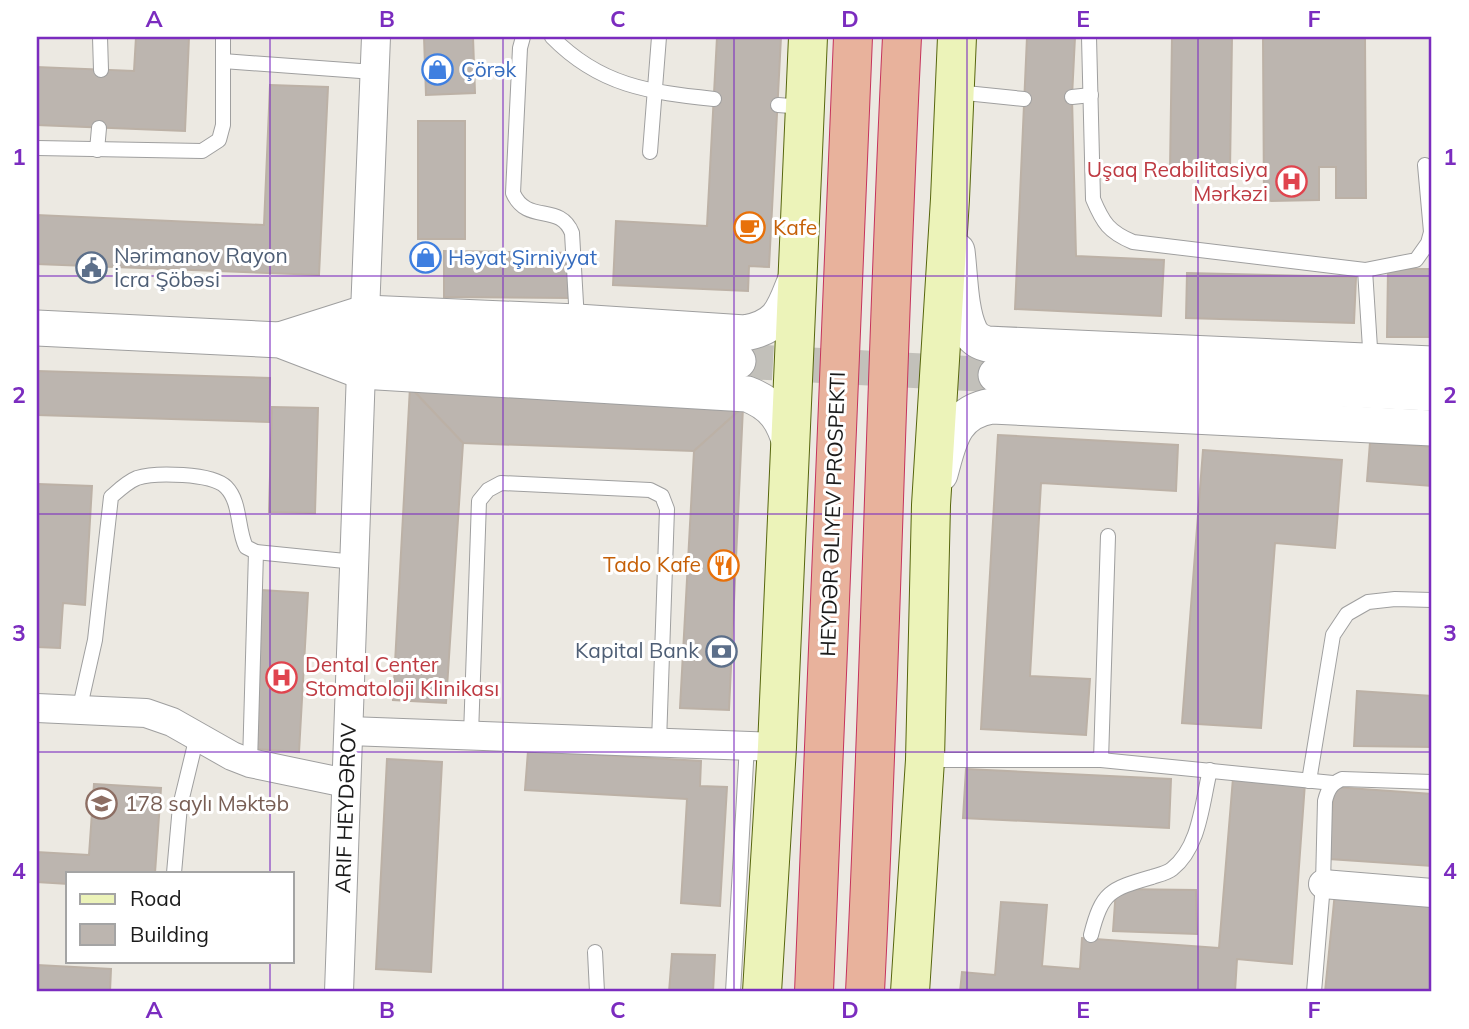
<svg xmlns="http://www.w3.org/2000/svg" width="1469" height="1029" font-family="Mulish,sans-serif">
<rect width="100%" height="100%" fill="#ece9e2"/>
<g fill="#bcb5af" stroke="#bcb1a6" stroke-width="2">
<path d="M136,37H189L185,131L37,125V67L134,71Z"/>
<path d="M424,37H473L475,93L426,95Z"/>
<path d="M717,37H781L769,267L749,266L748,291L613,285L616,221L707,226Z"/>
<path d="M1027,37H1075L1072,97L1076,256L1164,260L1161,316L1015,309Z"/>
<path d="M1172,37H1232L1230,171H1170Z"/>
<path d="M1263,37H1365L1366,198H1336V167H1319V200L1264,201Z"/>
<path d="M270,85L328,87L319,275L37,264V215L264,225Z"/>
<rect x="418" y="121" width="47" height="118"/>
<path d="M444,251L571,253L570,298L444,297Z"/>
<path d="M1388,269H1432V337H1387Z"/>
<path d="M1187,273L1356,277L1354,323L1186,318Z"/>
<path d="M37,371L270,378L269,422L37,415Z"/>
<path d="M410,387L743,407L694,451L463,443Z"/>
<path d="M410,387L463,443L446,703L393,700Z"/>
<path d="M272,407L318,408L315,513L269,512Z"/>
<path d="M743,407L729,710L680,708L694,451Z"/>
<path d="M998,435L1178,445L1176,491L1041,483L1030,676L1090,679L1086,735L981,729Z"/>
<path d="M1370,442L1432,447V486L1367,481Z"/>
<path d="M1203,450L1342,460L1335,548L1275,543L1261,728L1182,723Z"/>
<path d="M38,484L92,486L85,605L63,603L60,648L37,647Z"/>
<path d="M261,590L308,593L299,752L253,749Z"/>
<path d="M1357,691L1432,696V747L1354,746Z"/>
<path d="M528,751L701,761L700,786L727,787L720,906L681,903L687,799L525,790Z"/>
<path d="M387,759L442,762L431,972L376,969Z"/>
<path d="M966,769L1171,779L1169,828L963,818Z"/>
<path d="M1233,778L1305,783L1292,964L1237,959L1235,992H960L962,972L995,975L1001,902L1047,905L1042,966L1080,969L1082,938L1219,948Z"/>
<path d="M94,784L161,788L155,873H68V884L37,882V852L89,855Z"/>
<path d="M1334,787L1432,794V866L1329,859Z"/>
<path d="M1116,889L1196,890L1197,934L1113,931Z"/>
<path d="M1335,892L1432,899V992H1325Z"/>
<path d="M672,954L715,955L713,992H669Z"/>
<path d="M37,965L111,969L110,992H37Z"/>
</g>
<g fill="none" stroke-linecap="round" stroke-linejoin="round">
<path stroke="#c2c0ba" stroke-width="35" stroke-dasharray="35 18" stroke-linecap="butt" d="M738,361L996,375"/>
<defs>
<g id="service">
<path d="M100,37L101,70"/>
<path d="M523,37L520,48L513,193C527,225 560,202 572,233L577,321"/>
<path d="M552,37C600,86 649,92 714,99"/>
<path d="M1089,37L1093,199C1103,223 1109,232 1133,242L1365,270L1370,348L1369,360"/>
<path d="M223,61L374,72"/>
<path d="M956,92L1024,99"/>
<path d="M1072,97L1091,95"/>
<path d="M778,105L804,107"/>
<path d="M37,148L202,151L219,140L223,125V37"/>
<path d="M97,150L99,128"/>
<path d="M650,152L659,37"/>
<path d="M1365,270L1416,260L1428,243L1431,232L1425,165"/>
<path d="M79,711L95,640L111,497C119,490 127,482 137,478C155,472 212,473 226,487C241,502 237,529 246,547L256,552L355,562"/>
<path d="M471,735L479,501L488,490L501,483L650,490L662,496L667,509L659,742"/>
<path d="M926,760H1101L1333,783"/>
<path d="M1101,760L1108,536"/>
<path d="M250,763L256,552"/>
<path d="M1309,781L1333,635L1347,614L1368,602L1395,599L1432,600"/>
<path d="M174,873L180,806L197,736"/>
<path d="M1091,935C1102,891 1111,889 1152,877C1158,875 1167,873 1172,869C1200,847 1202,803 1210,770"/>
<path d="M595,952L597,992"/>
<path d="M733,992L747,745"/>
<path d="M1314,992L1323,884L1325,801C1328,789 1331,784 1342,779L1432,782"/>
</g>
<g id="minor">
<path d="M365,313L376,37"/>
<path d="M37,708L146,713L172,722L232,756L250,763L346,783"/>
<path d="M349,731L777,747"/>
<path d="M1323,884L1432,893"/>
<path d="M339,992L361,371"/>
</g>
<g id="tertiary">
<path d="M957,251C960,274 960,311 970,331C973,338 980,342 987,344L1432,364"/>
<path d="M37,328L280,340L361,371L747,394C774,404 784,420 791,447"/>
<path d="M280,340L365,313L577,322L745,333C782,326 784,308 797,276"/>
<path d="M311,342L738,361"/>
<path d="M996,375L1432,393"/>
<path d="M940,474C949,442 953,412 992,406L1432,428"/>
</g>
<g id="secondary">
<path d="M762,992L777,747L808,37"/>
<path d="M910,992L925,760L931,505L950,199L957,37"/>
</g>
<g id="trunk">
<path d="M814,992L853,37"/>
<path d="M865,992C881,674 886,355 902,37"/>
</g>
</defs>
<use href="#service" stroke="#9f9f9f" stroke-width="16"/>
<use href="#minor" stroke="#9f9f9f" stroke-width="30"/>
<use href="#tertiary" stroke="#9f9f9f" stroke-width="37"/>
<use href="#secondary" stroke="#57660e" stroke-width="40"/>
<use href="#trunk" stroke="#c5335c" stroke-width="40"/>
<use href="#service" stroke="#fff" stroke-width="14"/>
<use href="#minor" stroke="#fff" stroke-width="28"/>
<use href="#tertiary" stroke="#fff" stroke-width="35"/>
<use href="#secondary" stroke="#ecf3b9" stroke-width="38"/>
<use href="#trunk" stroke="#e8b29c" stroke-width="38"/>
</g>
<path fill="none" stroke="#7b2cbf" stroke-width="2" stroke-opacity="0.55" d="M270,37V873M503,37V992M734,37V992M967,37V992M1198,37V992M37,276H1432M37,514H1432M37,752H1432M270,961V992"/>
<defs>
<symbol id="shop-ring" viewBox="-11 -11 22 22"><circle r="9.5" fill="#fff" stroke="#3f7fe0" stroke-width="1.5"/><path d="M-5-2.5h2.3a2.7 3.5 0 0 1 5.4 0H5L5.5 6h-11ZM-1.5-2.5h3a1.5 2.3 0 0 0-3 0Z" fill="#3f7fe0"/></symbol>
<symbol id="hospital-ring" viewBox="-11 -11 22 22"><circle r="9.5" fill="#fff" stroke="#e0444e" stroke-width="1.5"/><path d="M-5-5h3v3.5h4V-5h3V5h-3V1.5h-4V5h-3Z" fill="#e0444e"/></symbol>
<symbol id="cafe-ring" viewBox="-11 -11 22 22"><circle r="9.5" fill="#fff" stroke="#e8710a" stroke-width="1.5"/><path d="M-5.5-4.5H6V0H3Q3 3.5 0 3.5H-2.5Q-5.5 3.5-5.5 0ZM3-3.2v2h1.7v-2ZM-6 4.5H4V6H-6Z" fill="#e8710a"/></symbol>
<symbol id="civic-ring" viewBox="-11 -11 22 22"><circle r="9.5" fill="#fff" stroke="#5c6f8a" stroke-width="1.5"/><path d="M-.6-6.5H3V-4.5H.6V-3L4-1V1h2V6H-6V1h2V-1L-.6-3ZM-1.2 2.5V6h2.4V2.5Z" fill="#5c6f8a"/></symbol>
<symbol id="restaurant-ring" viewBox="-11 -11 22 22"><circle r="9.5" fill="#fff" stroke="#e8710a" stroke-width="1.5"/><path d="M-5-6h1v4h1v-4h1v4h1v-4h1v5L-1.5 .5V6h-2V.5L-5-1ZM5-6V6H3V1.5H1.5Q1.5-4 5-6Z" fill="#e8710a"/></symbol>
<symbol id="bank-ring" viewBox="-11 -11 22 22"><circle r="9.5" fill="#fff" stroke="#5c6f8a" stroke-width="1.5"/><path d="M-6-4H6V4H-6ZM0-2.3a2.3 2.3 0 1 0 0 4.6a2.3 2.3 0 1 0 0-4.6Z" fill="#5c6f8a"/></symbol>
<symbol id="school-ring" viewBox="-11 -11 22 22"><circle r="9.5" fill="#fff" stroke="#8d6e63" stroke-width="1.5"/><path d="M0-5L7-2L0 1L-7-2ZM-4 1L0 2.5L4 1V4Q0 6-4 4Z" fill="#8d6e63"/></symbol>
</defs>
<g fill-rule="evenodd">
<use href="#shop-ring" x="420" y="52" width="35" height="35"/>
<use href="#hospital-ring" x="1274" y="164" width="35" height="35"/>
<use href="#cafe-ring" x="732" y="210" width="35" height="35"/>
<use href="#shop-ring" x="408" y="240" width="35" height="35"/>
<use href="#civic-ring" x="74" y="250" width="35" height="35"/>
<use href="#restaurant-ring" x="706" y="548" width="35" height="35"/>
<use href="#bank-ring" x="704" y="634" width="35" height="35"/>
<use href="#hospital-ring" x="264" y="660" width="35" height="35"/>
<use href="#school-ring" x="84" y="786" width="35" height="35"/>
</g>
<g text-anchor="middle" stroke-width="6" stroke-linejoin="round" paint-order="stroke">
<g font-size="21" fill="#366cbe" stroke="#fff" text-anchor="start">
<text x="461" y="77">Çörək</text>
<text x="448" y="265">Həyat Şirniyyat</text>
</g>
<g font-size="21" fill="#be3a42" stroke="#fff" text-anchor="end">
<text x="1268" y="177">Uşaq Reabilitasiya<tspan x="1268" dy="24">Mərkəzi</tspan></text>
<text x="305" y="672" text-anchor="start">Dental Center<tspan x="305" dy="24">Stomatoloji Klinikası</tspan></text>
</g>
<g font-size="21" fill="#c56008" stroke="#fff" text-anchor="start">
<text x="773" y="235">Kafe</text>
<text x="701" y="572" text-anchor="end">Tado Kafe</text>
</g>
<g font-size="21" fill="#4e5e75" stroke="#fff" text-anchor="start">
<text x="114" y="263">Nərimanov Rayon<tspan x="114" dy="24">İcra Şöbəsi</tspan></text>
<text x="699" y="658" text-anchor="end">Kapital Bank</text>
</g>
<g font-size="21" fill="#1b1b1b" stroke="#fff">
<text transform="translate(833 514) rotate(-88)" y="7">HEYDƏR ƏLIYEV PROSPEKTI</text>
<text transform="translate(346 808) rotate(-88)" y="7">ARIF HEYDƏROV</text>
</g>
<g font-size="21" fill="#785e54" stroke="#fff" text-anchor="start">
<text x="125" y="811">178 saylı Məktəb</text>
</g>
</g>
<rect width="1469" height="1029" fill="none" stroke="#ffffff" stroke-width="77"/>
<rect x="66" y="872" width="228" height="91" fill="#ffffff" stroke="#a4a4a4" stroke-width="2"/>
<rect x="80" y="894" width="35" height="10" fill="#ecf3b9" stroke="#a4a4a4" stroke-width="2"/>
<text x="130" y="906" font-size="21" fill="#1b1b1b">Road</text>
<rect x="80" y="924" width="35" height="21" fill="#bcb5af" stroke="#a4a4a4" stroke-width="2"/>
<text x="130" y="942" font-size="21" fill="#1b1b1b">Building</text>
<rect x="38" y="38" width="1392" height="952" fill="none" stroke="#7b2cbf" stroke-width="2.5"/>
<g font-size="23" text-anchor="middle" font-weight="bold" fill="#7b2cbf">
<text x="154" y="27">A</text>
<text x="387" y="27">B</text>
<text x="618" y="27">C</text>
<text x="850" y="27">D</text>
<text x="1083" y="27">E</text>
<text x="1314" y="27">F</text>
<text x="19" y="165">1</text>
<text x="1450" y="165">1</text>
<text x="19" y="403">2</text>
<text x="1450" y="403">2</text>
<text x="19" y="641">3</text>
<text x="1450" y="641">3</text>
<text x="19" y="879">4</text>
<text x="1450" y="879">4</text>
<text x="154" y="1018">A</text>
<text x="387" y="1018">B</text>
<text x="618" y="1018">C</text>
<text x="850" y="1018">D</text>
<text x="1083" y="1018">E</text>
<text x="1314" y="1018">F</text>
</g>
</svg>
